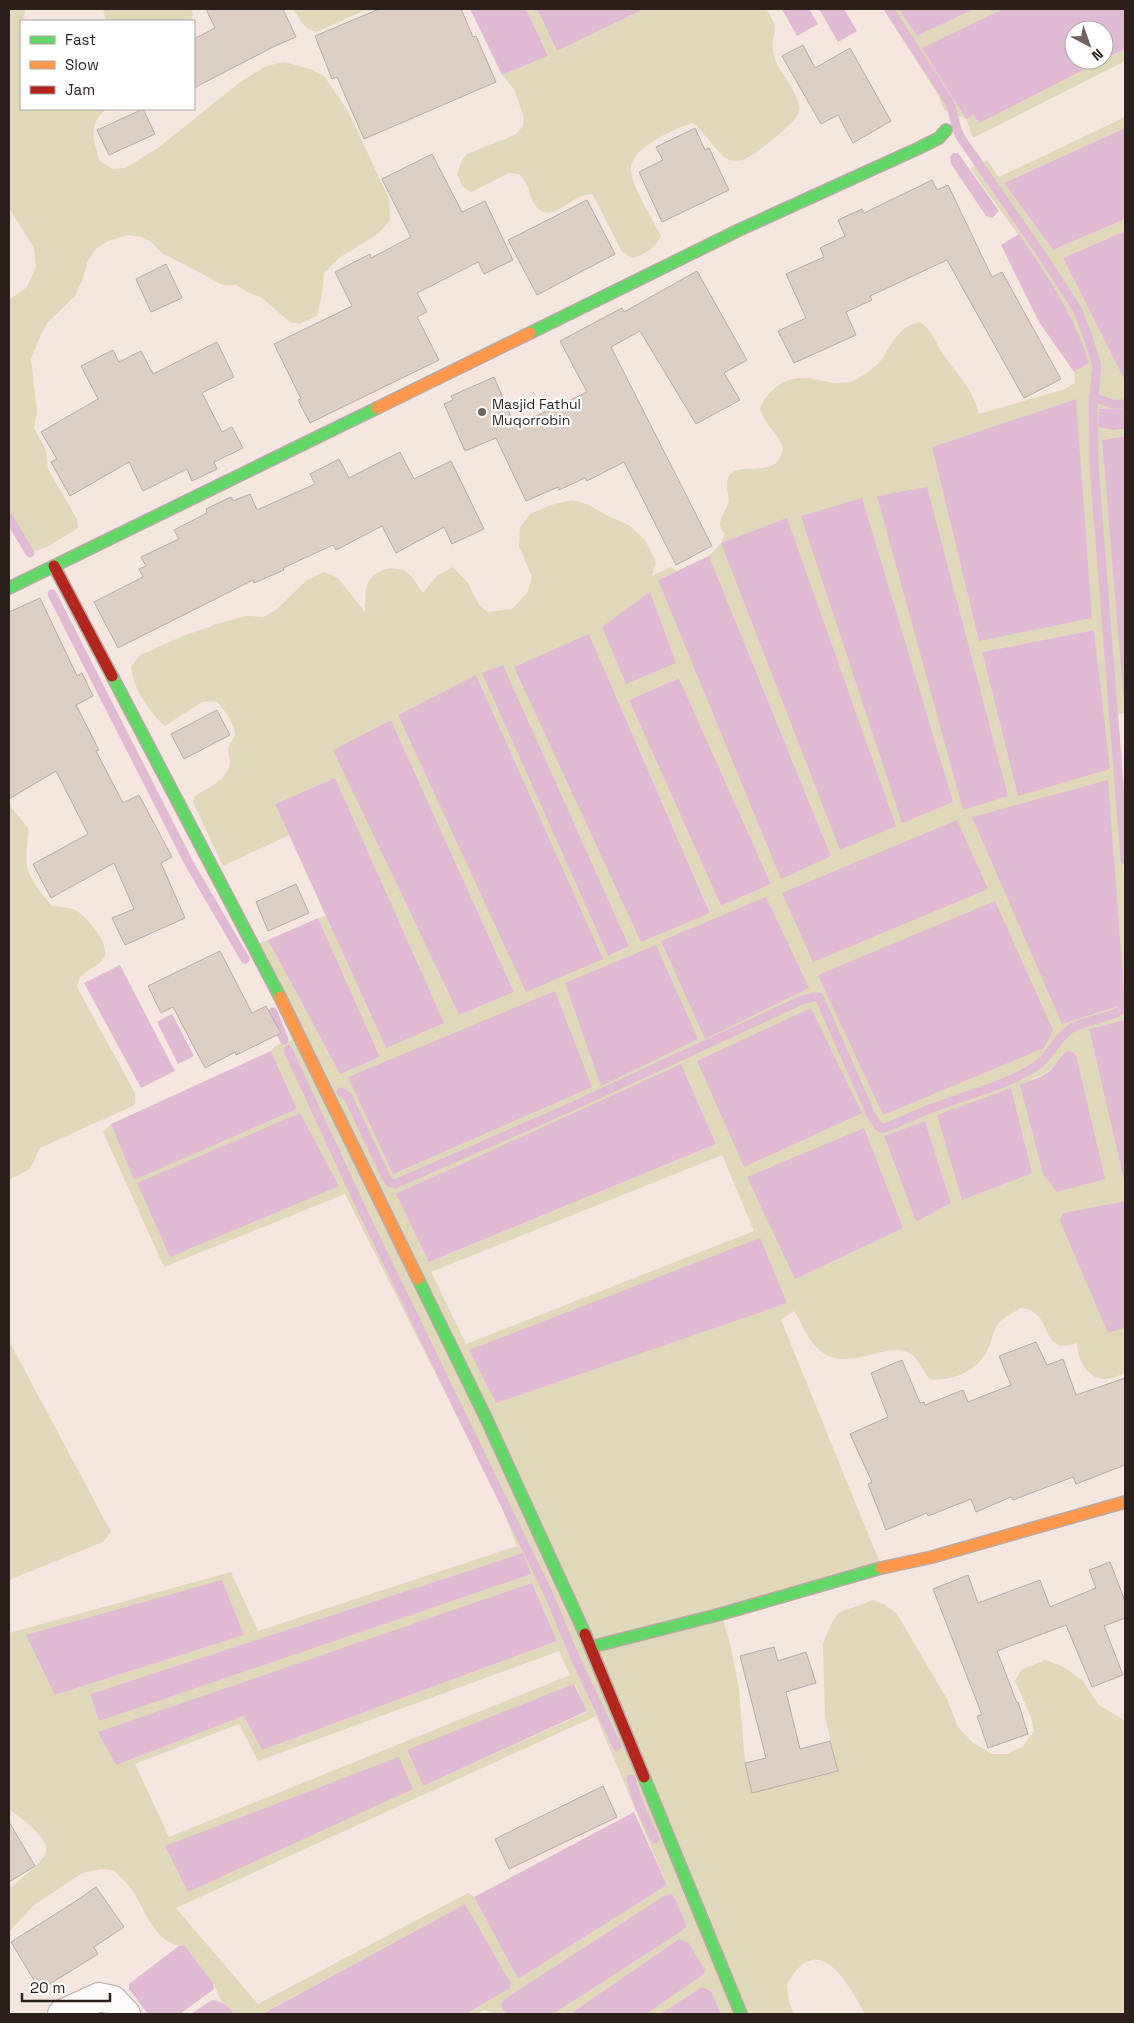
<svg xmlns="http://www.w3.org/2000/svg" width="1134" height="2023" font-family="'Space Grotesk',sans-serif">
<rect width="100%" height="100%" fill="#f6e6e0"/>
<g fill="#e0d8ba" fill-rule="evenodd">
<path d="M9,9H25L24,21H21V109H106C87,126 94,138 99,160L112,169L125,168L158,148L239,83L266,66L284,62L310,69L324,76L348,111L389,199L390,220L379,233L339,258L324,273L322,294L317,316L299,324L290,322L261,297L249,293L237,285H223L162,253L151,242L141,237L128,235L108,241L95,249L87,263L83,278L75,296L47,323L39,339L31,359L37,412L34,428L46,450L48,469L77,519L78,528L47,547L30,553L9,518V300L27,287L36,267L34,248L9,208Z"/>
<path d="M103,9H191L193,15L191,21H106Z"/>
<path d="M294,9H368L316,32C304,29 299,20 294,9Z"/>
<path d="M526,9H537L557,51L644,9H766C784,33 768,33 774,55C778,73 797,88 799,107C799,108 799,113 798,114C794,124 752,158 742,160C739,161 733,161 730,160C722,159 704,133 696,125L692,123C675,129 629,148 631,170C632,187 653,220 661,236C656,248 645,254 633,258L622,252L593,195C573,190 552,229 535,205C531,200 530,193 528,187C526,182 522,178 519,174L509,173L471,192L462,186L457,174L462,160L467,154L515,135L523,126L524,118L514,89L502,75L548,56Z"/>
<path d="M883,9H899L917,36L974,9H1003L923,48L966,119L974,115L979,122L1125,49V61L973,138L966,119L945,111L937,93Z"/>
<path d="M1125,117V128L1004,183L1053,250L1125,219V231L1063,258L1125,381V409H1099L1114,430L1125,429V436L1102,440L1125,703V712L1115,716L1125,898V1020L1089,1029L1125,1185V1201L1063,1213L1109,1333L1125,1328V1373C1120,1375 1112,1379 1106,1379C1088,1380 1077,1359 1077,1343C1043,1356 1052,1322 1032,1311C1030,1309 1024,1309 1021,1308C1013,1313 1001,1318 996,1327C992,1335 991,1345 986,1353C975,1372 950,1382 929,1379C924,1372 918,1359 911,1354C890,1339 849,1373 822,1352C808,1342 803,1325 794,1311L781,1320L882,1568L721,1614L730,1643L739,1690L745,1763L753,1793L837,1771L825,1716L823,1644L831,1624L838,1613L873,1600L884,1604L897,1614L947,1699L958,1727L973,1743L992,1754H1007L1023,1746L1034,1731L1031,1717L1015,1681L1021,1670L1045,1660L1062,1666L1082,1680L1099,1705L1125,1721V2014H865C856,1998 834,1955 812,1960C800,1962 793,1975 787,1984L789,2002L794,2014H721L711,1991L702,1987L660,2014H646L703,1975L679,1939L570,2014H553L679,1933L686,1924L676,1900L672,1894L665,1895L506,1998L502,2008L506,2014H497L484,2010L477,2014H466L509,1988L465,1904L265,2012V2014H234L228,2007L222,2002L213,1983L185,1946C155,1947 146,1910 132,1890C126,1882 119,1876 113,1870L101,1869L82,1873L34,1905L9,1932V1889C17,1882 45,1861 46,1851C49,1837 19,1817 9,1809V1633L231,1572L258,1631L517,1546L498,1498L345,1194L164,1267L103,1132L111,1124L134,1179L297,1109L271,1051L275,1046L292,1040L253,946L268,940L340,1074L380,1057L318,918L326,916L386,1048L335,778L275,804L289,835L223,866L193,802L195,796C209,787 228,780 230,763C230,758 228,753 228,748C229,743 234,739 235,734C236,726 222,706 216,701L202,702L165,726C149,712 133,688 131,667L140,655L183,636L217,624L246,616L264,617L277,609L307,580L324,572L338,578L365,612C366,604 364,593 367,585C373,571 392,563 406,572C413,576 418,587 423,593L437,576L453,567L468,583L479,605L488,612L512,609L527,593L532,577L519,546L520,528L530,514L551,505L573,500L589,505L608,516L629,525L645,540L656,562L652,576L671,567L677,571L658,580L831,856L709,556L721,543L725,534C715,523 723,517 727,506C732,496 723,486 729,476C738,461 775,479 782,453C786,439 764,425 760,409C766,393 781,379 800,378C817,377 832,386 849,382C860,379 876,367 883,358C893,342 899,326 920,322C933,330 936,345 945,357C959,376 974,391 979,414L1065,389L1075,383L1074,372L1089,363C1066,289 1014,232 971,169L987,160L999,177ZM1076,400L979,640L932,447ZM1094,630L1109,769L1018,795L982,652ZM589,634L710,912L641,942V941ZM502,665L629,946L608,956L483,674ZM476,676L527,992L398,715ZM679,678L771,884L721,906L629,700ZM391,720L514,992L459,1015L334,750ZM1063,1053L1043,1174L1032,1079C1047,1074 1055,1067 1063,1053ZM681,1064L716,1144L430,1262ZM925,1121L951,1203L916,1222L884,1136ZM722,1155L754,1231L466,1344L431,1272ZM523,1553L99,1721L90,1694ZM222,1580L244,1635L55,1695ZM532,1583L557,1641L262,1750L244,1716L116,1765ZM559,1651L570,1675L169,1837L135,1764L239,1724L258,1761ZM575,1684L587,1712L423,1786L407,1751ZM596,1716L667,1885L518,1979L474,1897L468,1893L258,2004L176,1908Z"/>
<path d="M9,805L29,829C23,871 26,874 52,906C59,907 68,907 75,910C87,916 111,945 104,958C98,967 87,970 80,977L77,987L135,1093V1105L40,1148L30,1169L9,1180Z"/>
<path d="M9,1341L111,1532L103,1542L9,1580Z"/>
</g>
<g fill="#e0bad2">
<path d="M470,9H526L548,56L502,75Z"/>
<path d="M537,9H644L557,51Z"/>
<path d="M782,9H809L818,24L797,36Z"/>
<path d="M819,9H844L857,31L838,42Z"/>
<path d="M899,9H974L917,36Z"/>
<path d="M1003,9H1125V49L1104,59V30H1074V60H1103L979,123L974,115L966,119L922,48Z"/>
<path d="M1125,128V219L1053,250L1004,183Z"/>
<path d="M953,153H958L999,211L992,218L986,216L951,164L950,157Z"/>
<path d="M1125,231V381L1063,258Z"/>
<path d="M1019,234C1047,275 1075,316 1089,363L1074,372L1039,322L1001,245Z"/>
<path d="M1076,399L1092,618L979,641L932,447Z"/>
<path d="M1099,409H1125V429L1114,430L1098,427Z"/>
<path d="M1125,436V703L1124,704L1102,440Z"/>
<path d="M927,487L1008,796L963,810L877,496Z"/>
<path d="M862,498L953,802L902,823L801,516Z"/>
<path d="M787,518L896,826L840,850L721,543Z"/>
<path d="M709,556L831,856L781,879L658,580Z"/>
<path d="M650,592L676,663L626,684L602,627Z"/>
<path d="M1094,630L1110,769L1018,796L982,652Z"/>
<path d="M589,634L710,913L641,942L514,667Z"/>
<path d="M503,665L629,946L608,956L482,673Z"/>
<path d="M476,675L603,959L526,992L398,715Z"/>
<path d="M679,678L771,884L721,906L629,700Z"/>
<path d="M391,720L514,992L459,1015L333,750Z"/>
<path d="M335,778L444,1023L386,1048L275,804Z"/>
<path d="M1108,780L1125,1004L1062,1024L972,817Z"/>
<path d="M957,820L988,889L813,962L782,893Z"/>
<path d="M766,897L809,988L705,1039L661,941Z"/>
<path d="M995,901L1053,1030L1044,1048L883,1115L818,975Z"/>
<path d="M318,918L380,1057L340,1074L268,940Z"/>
<path d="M656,945L698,1039L601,1086L565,983Z"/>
<path d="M120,965L175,1071L141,1088L84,983Z"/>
<path d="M555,991L592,1087L393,1174L348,1077Z"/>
<path d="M811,1008L862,1113L744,1167L697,1061Z"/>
<path d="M172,1014L194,1056L178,1064L157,1022Z"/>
<path d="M1125,1020V1185L1089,1029Z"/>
<path d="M1069,1050L1076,1055L1105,1179L1057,1192L1043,1174L1020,1085C1029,1081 1039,1078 1047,1073C1056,1067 1059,1055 1069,1050Z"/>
<path d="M271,1051L297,1109L134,1180L111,1124Z"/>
<path d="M681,1064L716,1144L429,1262L396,1194Z"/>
<path d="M1011,1088L1032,1173L962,1200L937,1115Z"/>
<path d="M300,1113L339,1186L170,1257L137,1183Z"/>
<path d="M925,1121L951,1203L916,1222L884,1136Z"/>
<path d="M864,1128L903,1228L795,1279L747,1177Z"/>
<path d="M1125,1201V1328L1108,1333L1060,1221L1063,1213Z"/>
<path d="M760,1238L787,1303L496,1403L469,1350Z"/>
<path d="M523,1553L531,1574L99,1721L90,1694Z"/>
<path d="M222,1580L244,1635L55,1695L26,1635Z"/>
<path d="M532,1583L557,1641L262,1750L244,1716L116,1765L98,1732Z"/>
<path d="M574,1684L587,1711L423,1786L407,1750Z"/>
<path d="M399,1757L413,1789L188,1892L165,1846Z"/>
<path d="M634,1812L667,1885L518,1979L474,1897Z"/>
<path d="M672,1894L676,1900L686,1924V1927L679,1933L553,2014H506L502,2008L501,2003L506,1998L665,1895Z"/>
<path d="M465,1904L510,1982V1988L466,2014H265L264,2013Z"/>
<path d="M679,1939L688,1942L705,1970L703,1975L646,2014H570Z"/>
<path d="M179,1946H185L213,1983L214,1989L180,2014H148L129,1989V1984Z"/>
<path d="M702,1987L711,1991L721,2014H660Z"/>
<path d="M212,2000C223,2002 228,2005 234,2014H191Z"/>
</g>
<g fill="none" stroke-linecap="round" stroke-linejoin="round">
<g stroke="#e0bad2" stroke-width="9">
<path d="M889,9L950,103C955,115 954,127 961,138L1040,252L1077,309L1088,337L1097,366L1093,405L1094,466L1125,860"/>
<path d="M1093,397L1112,404H1125"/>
<path d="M9,518L30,553"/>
<path d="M52,594L190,865L245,959"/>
<path d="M273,1012L284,1040"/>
<path d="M288,1050L363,1212L549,1595L576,1660L617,1746"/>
<path d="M341,1092L348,1097L385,1175L389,1182L395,1184L571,1107L802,1000L812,997H819L872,1117L879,1127L885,1128C903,1121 920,1112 938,1106C971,1093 1006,1086 1036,1066C1052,1056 1056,1037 1072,1028C1088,1019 1109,1019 1125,1008"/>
<path d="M631,1779L639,1805L655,1839"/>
</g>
</g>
<g fill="#decfc5" stroke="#b6aba4">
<path d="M206,9H283L296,37L273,47L194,88V39L215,28Z"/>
<path d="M379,9H461L473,37L476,36L496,82L364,139L337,77L332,79L315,36Z"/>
<path d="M803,45L815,68L850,48L891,121L853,143L838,115L821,124L782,56Z"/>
<path d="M143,109L155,134L109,155L97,130Z"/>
<path d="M695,128L705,150L709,148L729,190L662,222L639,172L663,160L656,147Z"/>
<path d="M432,154L462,212L485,201L513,260L484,274L478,262L417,293L427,312L417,317L439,360L310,423L298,400L301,399L274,344L352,306L335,272L370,254L371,258L411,237L382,179Z"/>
<path d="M932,180L937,190L948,185L992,277L1002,272L1061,379L1024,398L947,260L870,296L872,300L846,312L856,335L794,363L778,331L806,318L786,274L824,257L820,248L845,236L838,220L862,209L864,213Z"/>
<path d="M587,200L615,254L537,295L508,240Z"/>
<path d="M166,264L182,298L151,312L136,279Z"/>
<path d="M697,271L747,360L724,373L740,400L696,424L640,331L611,347L712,546L676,565L624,462L587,481L585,478L559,490L558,487L526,501L496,438L465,451L444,404L453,400L451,396L494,377L515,426L587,392L560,341L622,308L624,312Z"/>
<path d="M217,342L234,377L202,393L222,432L232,427L243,448L214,462L217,469L192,481L187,469L143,491L129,462L70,496L51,462L57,459L41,432L98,399L81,366L113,350L119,362L141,351L153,374Z"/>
<path d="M400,452L414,479L451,461L484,529L452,544L444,527L396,553L382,526L336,550L333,545L283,568L284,570L254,583L253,580L118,648L94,602L143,577L139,569L146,566L141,557L179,539L174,530L207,513L206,509L231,497L233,501L250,494L257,510L315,484L310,474L339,459L349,478Z"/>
<path d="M40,598L77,676L82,673L93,696L76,705L99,750L96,751L123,803L139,795L172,857L161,863L185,918L125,945L112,918L134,909L114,863L51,898L33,864L88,834L56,771L9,799V612Z"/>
<path d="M217,710L230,735L184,759L171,734Z"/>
<path d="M296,884L309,913L268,931L256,902Z"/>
<path d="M220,951L252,1013L266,1006L281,1033L236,1055L235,1052L205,1068L173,1007L161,1013L148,986Z"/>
<path d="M1036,1342L1047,1365L1063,1359L1076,1395L1125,1378V1465L1076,1484L1073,1477L1013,1500L1011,1497L976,1512L971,1499L928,1516L927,1513L886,1530L868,1484L872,1482L850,1434L888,1417L871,1373L902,1360L920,1403L924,1402L925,1405L963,1390L968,1402L1011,1385L999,1356Z"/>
<path d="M1110,1562L1125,1601V1618L1104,1626L1123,1675L1092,1687L1066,1625L997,1651L1017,1703L1018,1702L1028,1734L988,1748L977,1716L982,1715L933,1589L968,1575L978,1603L1040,1580L1050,1607L1096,1588L1089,1570Z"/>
<path d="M774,1647L778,1661L806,1652L816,1683L786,1692L800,1749L830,1741L838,1771L752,1793L745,1763L766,1758L740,1656Z"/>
<path d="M603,1786L617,1817L509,1869L495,1839Z"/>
<path d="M9,1822L35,1866L9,1882Z"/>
<path d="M96,1887L124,1927L94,1947L98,1954L40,1990L11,1942L73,1903Z"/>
</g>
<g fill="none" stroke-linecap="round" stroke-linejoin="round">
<defs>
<path id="street" d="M62,2014L99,1997L113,2000L126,2014"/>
<g id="fast">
<path d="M530,333L739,230L919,148L939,138L946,130"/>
<path d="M9,588L377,408"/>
<path d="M112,676L280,997"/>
<path d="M418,1279L486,1418L585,1634"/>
<path d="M591,1647L721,1614L881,1568"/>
<path d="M644,1777L741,2014"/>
</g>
<g id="slow">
<path d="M377,408L530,333"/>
<path d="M280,997L418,1279"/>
<path d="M881,1568L932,1557L1125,1502"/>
</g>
<g id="jam">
<path d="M54,566L112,676"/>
<path d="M585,1634L644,1777"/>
</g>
</defs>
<use href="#street" stroke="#b7aaa5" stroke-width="30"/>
<use href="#fast" stroke="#b7aaa5" stroke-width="14"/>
<use href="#slow" stroke="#b7aaa5" stroke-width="14"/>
<use href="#jam" stroke="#b7aaa5" stroke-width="14"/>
<use href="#street" stroke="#fefbfa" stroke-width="28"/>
<use href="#fast" stroke="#63d668" stroke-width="11"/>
<use href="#slow" stroke="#ff974d" stroke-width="11"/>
<use href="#jam" stroke="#b3261e" stroke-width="11"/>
</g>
<circle fill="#72655f" stroke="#fff" stroke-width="2" cx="482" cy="412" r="5"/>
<g text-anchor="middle" stroke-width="4.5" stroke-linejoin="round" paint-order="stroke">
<g font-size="14" fill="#2b1f1a" stroke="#fff" text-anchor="start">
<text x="492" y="409">Masjid Fathul<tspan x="492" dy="16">Muqorrobin</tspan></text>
</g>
</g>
<rect width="1134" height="2023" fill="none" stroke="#2b1f1a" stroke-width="20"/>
<rect x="20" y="20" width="175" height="90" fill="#ffffff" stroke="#aaa5a3"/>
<rect x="30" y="36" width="25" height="8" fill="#63d668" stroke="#aaa5a3"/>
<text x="65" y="45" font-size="15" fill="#2b1f1a">Fast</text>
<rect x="30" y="61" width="25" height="8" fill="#ff974d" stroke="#aaa5a3"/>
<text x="65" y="70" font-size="15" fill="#2b1f1a">Slow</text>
<rect x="30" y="86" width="25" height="8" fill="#b3261e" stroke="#aaa5a3"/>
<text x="65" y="95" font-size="15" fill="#2b1f1a">Jam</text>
<g transform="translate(1089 45) rotate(139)"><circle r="24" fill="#ffffff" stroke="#aaa5a3"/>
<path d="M0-4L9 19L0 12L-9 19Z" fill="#72655f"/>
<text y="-8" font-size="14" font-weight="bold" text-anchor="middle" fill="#2b1f1a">N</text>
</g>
<path d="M22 1993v8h88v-8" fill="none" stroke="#2b1f1a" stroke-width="2.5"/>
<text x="30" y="1993" font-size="15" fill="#2b1f1a" stroke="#ffffff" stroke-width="4" paint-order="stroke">20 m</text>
</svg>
